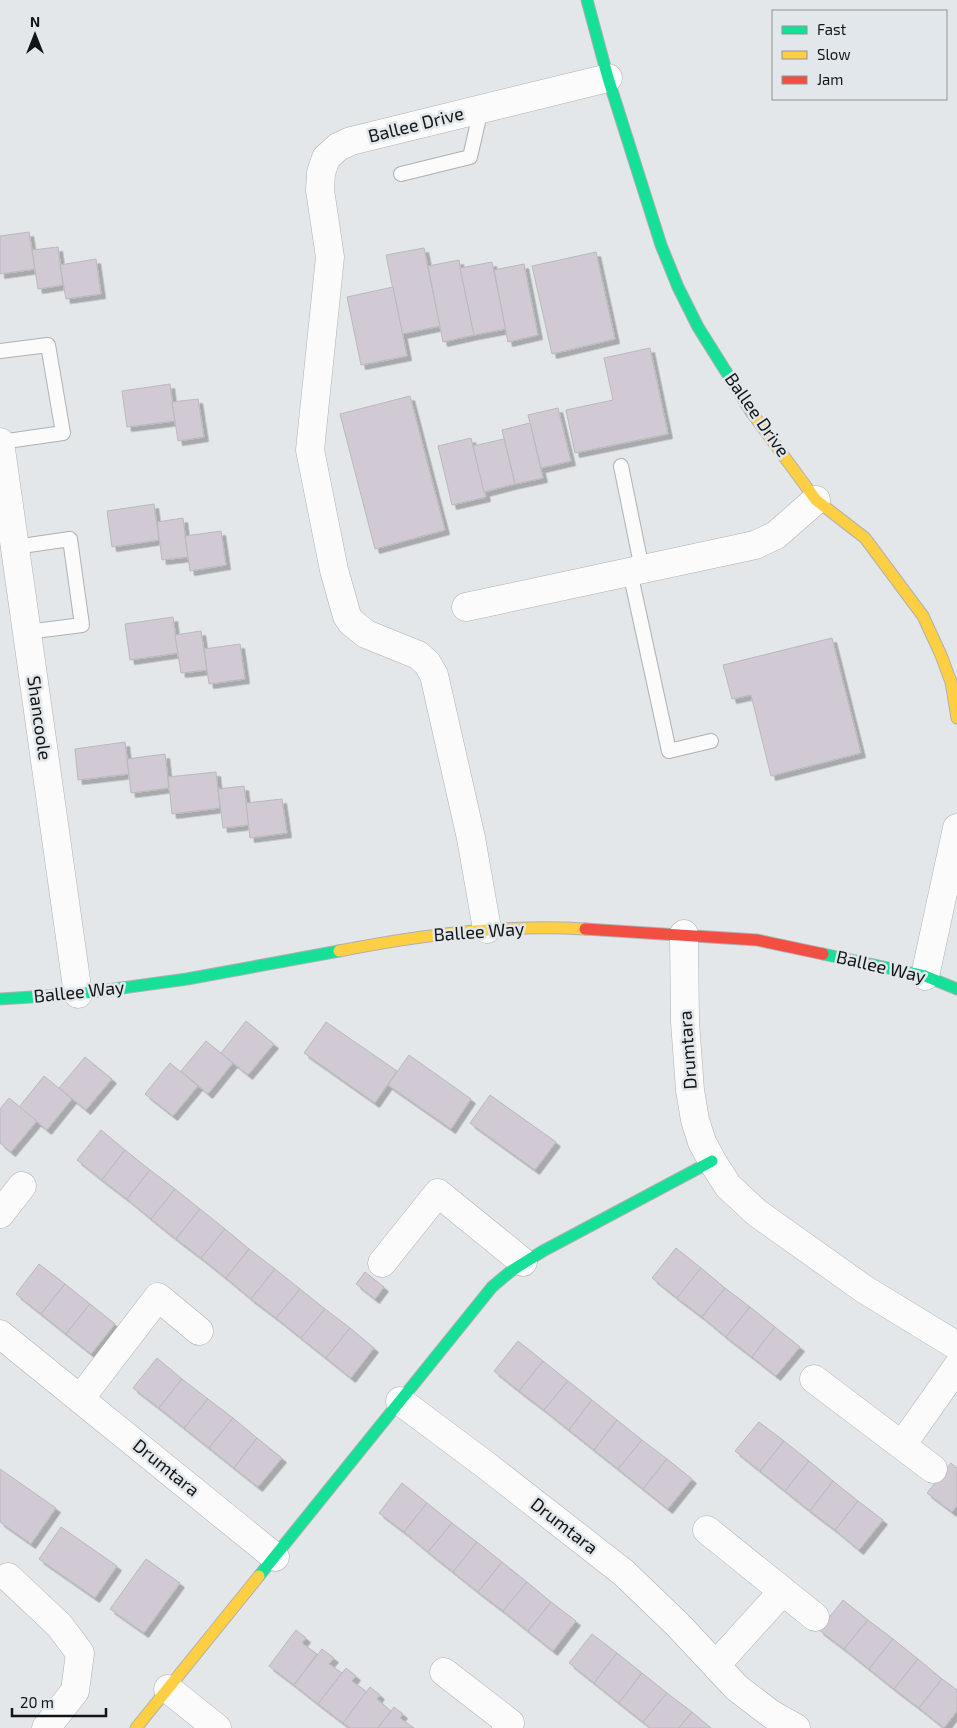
<svg xmlns="http://www.w3.org/2000/svg" width="957" height="1728" font-family="'Exo 2',sans-serif">
<defs>
<filter id="shadow"><feDropShadow dx="4.5" dy="4.5" stdDeviation="0" flood-color="#0004"/></filter>
</defs>
<rect width="100%" height="100%" fill="#e4e7e9"/>
<g fill="#d1c9d3" stroke="#b9b9bb" filter="url(#shadow)">
<path d="M29,232L35,269L0,274V236Z"/>
<path d="M58,247L63,285L38,289L32,250Z"/>
<path d="M424,248L440,326L402,334L386,255Z"/>
<path d="M596,252L615,339L552,354L532,266Z"/>
<path d="M96,259L101,294L66,299L60,265Z"/>
<path d="M459,260L474,335L443,342L428,266Z"/>
<path d="M492,262L506,329L474,335L460,268Z"/>
<path d="M524,264L538,335L508,342L494,270Z"/>
<path d="M393,287L407,356L361,365L347,297Z"/>
<path d="M650,348L668,434L575,453L566,410L613,400L604,358Z"/>
<path d="M170,384L175,421L127,427L122,391Z"/>
<path d="M410,396L445,530L375,549L340,414Z"/>
<path d="M198,399L204,437L178,441L172,402Z"/>
<path d="M558,408L571,461L541,468L528,415Z"/>
<path d="M530,423L543,478L515,484L502,430Z"/>
<path d="M471,438L486,497L452,505L438,446Z"/>
<path d="M504,439L515,484L484,492L473,446Z"/>
<path d="M154,504L159,540L112,547L107,511Z"/>
<path d="M183,518L188,557L162,560L157,522Z"/>
<path d="M221,531L226,565L190,571L185,536Z"/>
<path d="M173,617L178,653L130,660L125,624Z"/>
<path d="M201,631L207,670L181,673L175,635Z"/>
<path d="M832,638L861,753L771,776L751,695L732,699L723,665Z"/>
<path d="M240,644L245,679L209,684L204,649Z"/>
<path d="M125,742L129,774L78,780L75,749Z"/>
<path d="M165,754L169,788L131,793L127,759Z"/>
<path d="M216,772L220,808L172,814L168,777Z"/>
<path d="M244,786L249,825L223,828L218,789Z"/>
<path d="M282,799L287,833L250,838L246,803Z"/>
<path d="M246,1021L274,1044L248,1075L221,1053Z"/>
<path d="M326,1022L397,1071L375,1103L304,1053Z"/>
<path d="M206,1041L233,1063L208,1094L181,1071Z"/>
<path d="M409,1055L471,1099L451,1129L388,1085Z"/>
<path d="M85,1057L112,1079L86,1110L59,1088Z"/>
<path d="M170,1063L198,1086L173,1116L145,1094Z"/>
<path d="M44,1076L72,1099L47,1130L19,1107Z"/>
<path d="M490,1095L556,1142L535,1170L470,1123Z"/>
<path d="M9,1098L37,1121L11,1152L0,1143V1109Z"/>
<path d="M101,1130L125,1150L102,1180L77,1160Z"/>
<path d="M125,1150L150,1170L127,1199L102,1180Z"/>
<path d="M150,1170L175,1189L151,1219L127,1199Z"/>
<path d="M175,1189L200,1209L176,1239L151,1219Z"/>
<path d="M200,1209L225,1229L201,1258L176,1239Z"/>
<path d="M225,1229L249,1249L226,1278L201,1258Z"/>
<path d="M676,1248L701,1268L677,1298L652,1278Z"/>
<path d="M249,1249L275,1269L251,1299L226,1278Z"/>
<path d="M39,1264L65,1284L41,1314L16,1294Z"/>
<path d="M701,1268L725,1288L702,1317L677,1298Z"/>
<path d="M275,1269L300,1289L276,1318L251,1299Z"/>
<path d="M365,1272L384,1287L375,1299L356,1284Z"/>
<path d="M65,1284L90,1304L66,1334L41,1314Z"/>
<path d="M725,1288L750,1307L726,1337L702,1317Z"/>
<path d="M300,1289L325,1309L301,1338L276,1318Z"/>
<path d="M90,1304L115,1324L91,1354L66,1334Z"/>
<path d="M750,1307L775,1327L752,1357L726,1337Z"/>
<path d="M325,1309L350,1328L326,1358L301,1338Z"/>
<path d="M775,1327L800,1347L776,1376L752,1357Z"/>
<path d="M350,1328L374,1348L351,1378L326,1358Z"/>
<path d="M518,1341L543,1361L519,1391L494,1371Z"/>
<path d="M157,1358L182,1379L159,1408L133,1388Z"/>
<path d="M543,1361L568,1381L544,1410L519,1391Z"/>
<path d="M182,1379L208,1399L184,1428L159,1408Z"/>
<path d="M568,1381L592,1400L569,1430L544,1410Z"/>
<path d="M208,1399L233,1418L209,1448L184,1428Z"/>
<path d="M592,1400L617,1420L594,1450L569,1430Z"/>
<path d="M233,1418L257,1438L234,1468L209,1448Z"/>
<path d="M617,1420L642,1440L618,1469L594,1450Z"/>
<path d="M759,1422L784,1441L760,1471L735,1451Z"/>
<path d="M257,1438L282,1458L258,1487L234,1468Z"/>
<path d="M642,1440L667,1459L643,1489L618,1469Z"/>
<path d="M784,1441L809,1461L785,1491L760,1471Z"/>
<path d="M667,1459L692,1479L668,1509L643,1489Z"/>
<path d="M809,1461L833,1481L810,1511L785,1491Z"/>
<path d="M951,1463L957,1468V1506L952,1512L927,1493Z"/>
<path d="M0,1469L56,1508L31,1544L0,1522Z"/>
<path d="M833,1481L858,1501L835,1530L810,1511Z"/>
<path d="M402,1483L427,1503L404,1532L379,1513Z"/>
<path d="M858,1501L883,1520L859,1550L835,1530Z"/>
<path d="M427,1503L452,1523L428,1552L404,1532Z"/>
<path d="M452,1523L477,1542L453,1572L428,1552Z"/>
<path d="M61,1527L117,1566L95,1598L39,1559Z"/>
<path d="M477,1542L502,1562L478,1592L453,1572Z"/>
<path d="M146,1559L180,1583L144,1633L110,1609Z"/>
<path d="M502,1562L527,1582L503,1611L478,1592Z"/>
<path d="M527,1582L551,1602L528,1631L503,1611Z"/>
<path d="M843,1600L868,1620L844,1649L819,1630Z"/>
<path d="M551,1602L576,1621L553,1651L528,1631Z"/>
<path d="M868,1620L893,1639L869,1669L844,1649Z"/>
<path d="M296,1630L306,1638L302,1643L317,1654L294,1685L269,1666Z"/>
<path d="M592,1634L617,1653L594,1683L569,1663Z"/>
<path d="M893,1639L918,1659L894,1689L869,1669Z"/>
<path d="M322,1649L334,1658L329,1664L342,1673L318,1704L294,1685Z"/>
<path d="M617,1653L642,1673L619,1703L594,1683Z"/>
<path d="M918,1659L942,1679L919,1708L894,1689Z"/>
<path d="M346,1668L356,1676L352,1681L367,1692L343,1723L318,1704Z"/>
<path d="M642,1673L667,1693L643,1722L619,1703Z"/>
<path d="M942,1679L957,1690V1711L944,1728L919,1708Z"/>
<path d="M370,1687L380,1695L377,1699L391,1711L378,1728H350L343,1723Z"/>
<path d="M667,1693L692,1712L679,1728H650L643,1722Z"/>
<path d="M394,1707L403,1714L400,1718L414,1728H378Z"/>
<path d="M692,1712L711,1728H679Z"/>
</g>
<g fill="none" stroke-linecap="round" stroke-linejoin="round">
<defs>
<g id="lane">
<path d="M401,174L470,157L481,109"/>
<path d="M0,351L48,345L63,433L0,442"/>
<path d="M621,466L642,569"/>
<path d="M15,547L70,539L82,625L27,632"/>
<path d="M630,572L669,751L711,741"/>
</g>
<g id="street">
<path d="M0,442L78,994"/>
<path d="M466,607L755,545L776,535L816,500"/>
<path d="M487,929L471,838L434,675L427,663L418,655L366,634L351,622L347,616L334,570L310,450L330,257L320,190L321,173L326,158L338,147L351,141L608,78"/>
<path d="M684,934L685,1022L690,1090L695,1120L702,1142L712,1161L728,1186L757,1213L864,1289L957,1346"/>
<path d="M925,976L957,828"/>
<path d="M0,1214L22,1186"/>
<path d="M382,1263L438,1193L523,1262"/>
<path d="M0,1334L275,1557"/>
<path d="M814,1379L933,1469"/>
<path d="M80,1399L158,1297L199,1331"/>
<path d="M400,1401L487,1466L624,1573L679,1626L737,1688L771,1714L796,1728"/>
<path d="M902,1445L957,1367"/>
<path d="M707,1530L815,1617"/>
<path d="M8,1577L59,1625L80,1653L75,1691L46,1728"/>
<path d="M716,1665L782,1592"/>
<path d="M444,1672L510,1723L506,1728"/>
<path d="M168,1689L217,1728"/>
</g>
<g id="fast">
<path d="M587,0L608,78L661,245L678,287L698,327L752,413"/>
<path d="M823,954L925,976L957,989"/>
<path d="M0,999L78,994L187,979L339,951"/>
<path d="M259,1576L492,1287L511,1271L543,1251L712,1161"/>
</g>
<g id="slow">
<path d="M752,413L816,500L865,538L923,616L941,655L951,682L957,718"/>
<path d="M339,951C421,935 502,924 585,929"/>
<path d="M136,1728L259,1576"/>
</g>
<path id="jam" d="M585,929L757,940L823,954"/>
</defs>
<use href="#lane" stroke="#aeb0b1" stroke-width="16"/>
<use href="#street" stroke="#aeb0b1" stroke-width="29"/>
<use href="#fast" stroke="#aeb0b1" stroke-width="13"/>
<use href="#slow" stroke="#aeb0b1" stroke-width="13"/>
<use href="#jam" stroke="#aeb0b1" stroke-width="13"/>
<use href="#lane" stroke="#fbfbfc" stroke-width="14"/>
<use href="#street" stroke="#fbfbfc" stroke-width="28"/>
<use href="#fast" stroke="#16e098" stroke-width="11"/>
<use href="#slow" stroke="#ffcf43" stroke-width="11"/>
<use href="#jam" stroke="#f24e42" stroke-width="11"/>
</g>
<g text-anchor="middle" stroke-width="5" stroke-linejoin="round" paint-order="stroke">
<g font-size="18" fill="#121415" stroke="#e2e7eb">
<text transform="translate(416 125) rotate(-14)" y="6">Ballee Drive</text>
<text transform="translate(757 415) rotate(55)" y="6">Ballee Drive</text>
<text transform="translate(39 718) rotate(82)" y="6">Shancoole</text>
<text transform="translate(479 932) rotate(-4)" y="6">Ballee Way</text>
<text transform="translate(881 967) rotate(13)" y="6">Ballee Way</text>
<text transform="translate(79 992) rotate(-6)" y="6">Ballee Way</text>
<text transform="translate(688 1050) rotate(-94)" y="6">Drumtara</text>
<text transform="translate(166 1468) rotate(39)" y="6">Drumtara</text>
<text transform="translate(564 1526) rotate(38)" y="6">Drumtara</text>
</g>
</g>
<rect x="772" y="10" width="175" height="90" fill="#e2e7eb" stroke="#8f9395"/>
<rect x="782" y="26" width="25" height="8" fill="#16e098" stroke="#8f9395"/>
<text x="817" y="35" font-size="15" fill="#121415">Fast</text>
<rect x="782" y="51" width="25" height="8" fill="#ffcf43" stroke="#8f9395"/>
<text x="817" y="60" font-size="15" fill="#121415">Slow</text>
<rect x="782" y="76" width="25" height="8" fill="#f24e42" stroke="#8f9395"/>
<text x="817" y="85" font-size="15" fill="#121415">Jam</text>
<g transform="translate(35 35)" stroke="#e2e7eb" stroke-width="4" paint-order="stroke">
<path d="M0-4L9 19L0 12L-9 19Z" fill="#121415"/>
<text y="-8" font-size="14" font-weight="bold" text-anchor="middle" fill="#121415">N</text>
</g>
<path d="M12 1708v8h94v-8" fill="none" stroke="#121415" stroke-width="2.5"/>
<text x="20" y="1708" font-size="15" fill="#121415" stroke="#e2e7eb" stroke-width="4" paint-order="stroke">20 m</text>
</svg>
